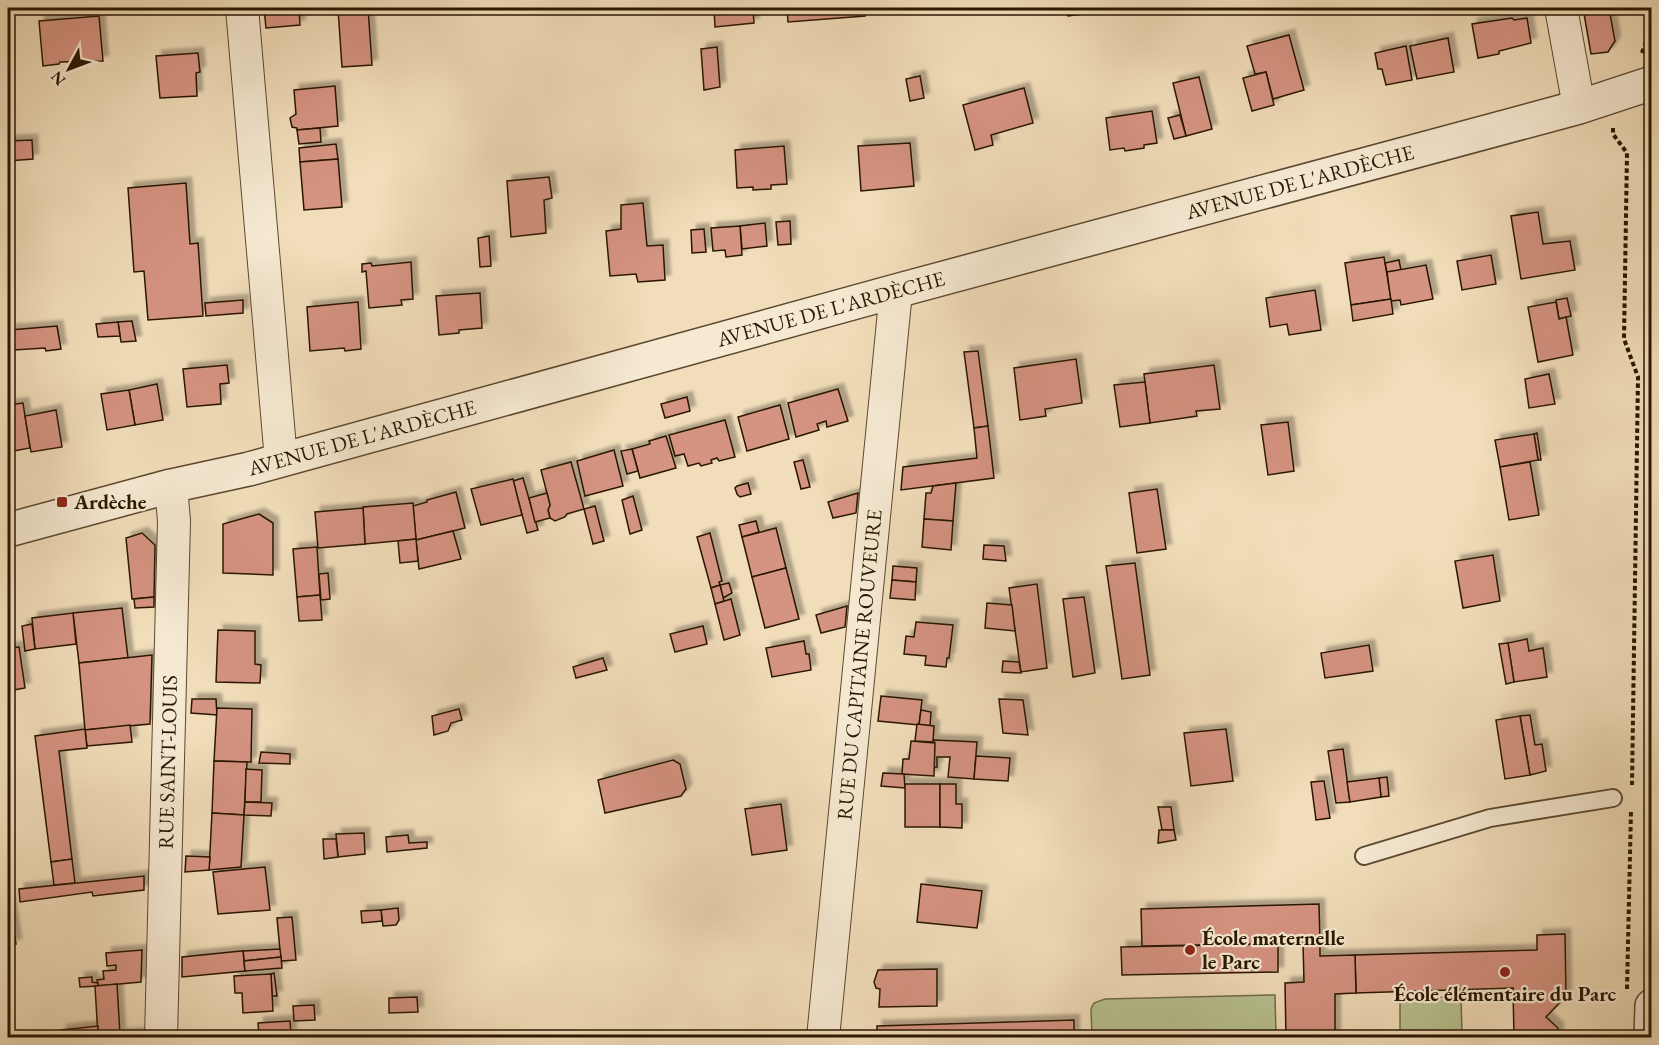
<svg xmlns="http://www.w3.org/2000/svg" width="1659" height="1045" font-family="'EB Garamond',serif">
<defs>
<filter id="shadow"><feDropShadow dx="5.5" dy="-5.5" stdDeviation="1.5" flood-color="#0004"/></filter>
</defs>
<rect width="100%" height="100%" fill="#f1ddb9"/>
<filter id="stains"><feTurbulence type="fractalNoise" baseFrequency=".00333" numOctaves="4"/><feColorMatrix values="0 0 0 0 .2 0 0 0 0 .09 0 0 0 0 .02 0 0 0 .5 -.17"/></filter>
<radialGradient id="worn" r=".72"><stop offset=".6" stop-color="#630" stop-opacity="0"/><stop offset="1" stop-color="#630" stop-opacity=".3"/></radialGradient>
<g fill="#b8c190" stroke="#706c49" stroke-width="1.5">
<path d="M1275,995L1276,1037H1092L1091,1009L1094,1003L1105,999Z"/>
<path d="M1461,997L1462,1033L1400,1035V998Z"/>
</g>
<g fill="#d59381" stroke="#291702" stroke-width="1.5" filter="url(#shadow)">
<path d="M264,8H299L300,25L266,28Z"/>
<path d="M368,8L372,65L342,67L338,9Z"/>
<path d="M714,8H753L754,23L715,27Z"/>
<path d="M787,8H864L865,16L788,22Z"/>
<path d="M1066,8H1081L1082,14L1068,16Z"/>
<path d="M1583,8H1609L1615,41L1608,52L1591,54Z"/>
<path d="M99,16L103,61L60,62L59,64L43,66L39,21Z"/>
<path d="M1512,18L1514,20L1527,18L1531,43L1499,51V54L1478,58L1472,24Z"/>
<path d="M1289,35L1304,90L1273,99L1266,72L1255,74L1247,46Z"/>
<path d="M1448,38L1454,72L1417,79L1410,46Z"/>
<path d="M1406,46L1412,80L1386,85L1382,69H1378L1375,53Z"/>
<path d="M717,47L720,87L704,90L701,49Z"/>
<path d="M198,53L200,72L196,73L197,96L160,98L156,56Z"/>
<path d="M1266,72L1274,105L1252,111L1243,78Z"/>
<path d="M920,76L924,98L910,101L906,79Z"/>
<path d="M1199,77L1212,129L1186,136L1173,83Z"/>
<path d="M335,86L338,126L297,130V128L292,127L290,118L296,114L294,90Z"/>
<path d="M1024,88L1033,123L991,135L993,145L975,150L963,105Z"/>
<path d="M1152,111L1157,143L1144,145V148L1125,151L1124,148L1110,150L1106,118Z"/>
<path d="M1180,115L1186,136L1174,139L1168,118Z"/>
<path d="M320,128L321,142L299,144L297,130Z"/>
<path d="M32,140L33,159L8,161V141Z"/>
<path d="M910,143L914,186L861,191L858,146Z"/>
<path d="M336,144L338,159L300,162L299,148Z"/>
<path d="M784,146L787,184L771,185V189L753,190V187L737,188L735,150Z"/>
<path d="M338,159L342,207L304,210L300,162Z"/>
<path d="M549,177L552,198L544,200L546,233L511,237L507,181Z"/>
<path d="M186,183L190,244L198,243L203,316L148,320L144,271L134,272L128,188Z"/>
<path d="M643,203L647,246L663,245L665,280L638,282L636,274L610,276L606,231L621,229V205Z"/>
<path d="M1538,212L1543,244L1570,241L1575,270L1521,279L1511,216Z"/>
<path d="M790,221L791,244L778,245L776,222Z"/>
<path d="M765,223L767,246L742,249L740,226Z"/>
<path d="M740,226L742,255L726,257L725,250L713,251L711,228Z"/>
<path d="M704,229L706,252L692,253L691,230Z"/>
<path d="M489,236L491,266L480,267L478,238Z"/>
<path d="M1491,255L1496,284L1462,290L1457,261Z"/>
<path d="M1384,257L1391,299L1351,305L1345,263Z"/>
<path d="M1399,260L1401,270L1387,272L1385,263Z"/>
<path d="M411,262L413,299L401,300L402,305L369,308L366,271L362,272V264L371,263L372,266Z"/>
<path d="M1426,265L1433,299L1401,305L1400,300L1391,301L1387,272Z"/>
<path d="M1315,290L1321,330L1289,335L1287,324L1270,327L1266,298Z"/>
<path d="M480,293L482,328L459,330V333L439,335L436,296Z"/>
<path d="M1567,298L1571,316L1559,319L1556,300Z"/>
<path d="M1391,299L1393,314L1353,321L1351,305Z"/>
<path d="M243,300V313L206,316L205,303Z"/>
<path d="M358,302L361,349L345,351L344,348L310,351L307,307Z"/>
<path d="M1556,302L1559,319L1566,317L1573,355L1538,362L1528,307Z"/>
<path d="M132,321L136,341L121,342L118,322Z"/>
<path d="M118,322L120,336L98,337L96,324Z"/>
<path d="M57,326L61,349L46,351L45,348L14,350L10,330Z"/>
<path d="M978,351L988,426L974,428L964,352Z"/>
<path d="M1076,359L1082,403L1045,409L1046,416L1020,420L1014,368Z"/>
<path d="M227,365L229,383L220,384L221,404L187,407L183,369Z"/>
<path d="M1214,365L1220,409L1196,411L1197,416L1150,423L1144,374Z"/>
<path d="M1549,374L1555,404L1529,408L1525,379Z"/>
<path d="M1145,382L1150,423L1120,427L1114,385Z"/>
<path d="M157,384L163,420L135,425L129,390Z"/>
<path d="M838,389L848,421L827,427L826,421L817,424L819,430L796,437L788,403Z"/>
<path d="M129,390L135,425L107,430L101,394Z"/>
<path d="M687,397L690,411L665,418L661,404Z"/>
<path d="M23,403L30,448L8,452V405Z"/>
<path d="M780,405L789,439L747,451L738,417Z"/>
<path d="M56,410L62,447L31,452L25,416Z"/>
<path d="M725,420L735,457L719,461L717,458L711,460L712,463L701,466L699,463L688,466L684,454L675,456L669,435Z"/>
<path d="M1288,422L1294,471L1268,475L1261,425Z"/>
<path d="M988,426L994,478L901,490L903,467L977,458L974,428Z"/>
<path d="M1537,433L1541,460H1538L1534,434Z"/>
<path d="M1534,434L1538,460L1500,467L1495,440Z"/>
<path d="M666,436L676,468L640,478L632,449L650,444L649,441Z"/>
<path d="M632,449L638,471L627,474L621,451Z"/>
<path d="M614,450L623,486L585,496L577,461Z"/>
<path d="M803,460L810,487L801,489L794,462Z"/>
<path d="M571,462L584,509L567,514L565,517L555,521L550,518L548,510L550,505L541,470Z"/>
<path d="M1530,462L1539,515L1509,520L1500,467Z"/>
<path d="M523,478L538,530L527,533L513,481Z"/>
<path d="M513,479L522,515L481,525L471,489Z"/>
<path d="M748,483L751,494L740,497L737,494L735,488L737,486Z"/>
<path d="M956,483L953,521L924,519L926,493H931L933,486Z"/>
<path d="M1157,489L1166,549L1137,553L1129,493Z"/>
<path d="M456,492L465,528L416,540L413,506L427,502V500Z"/>
<path d="M547,493L550,505L548,510L550,518L535,522L529,498Z"/>
<path d="M858,493L856,513L833,518L828,502Z"/>
<path d="M633,496L642,530L630,534L622,500Z"/>
<path d="M413,503L416,539L365,544L363,507Z"/>
<path d="M595,506L604,541L593,544L584,509Z"/>
<path d="M363,508L365,544L318,548L315,512Z"/>
<path d="M259,514L273,523V575L223,573V524Z"/>
<path d="M924,519L953,521L951,550L922,547Z"/>
<path d="M756,521L759,532L742,537L739,525Z"/>
<path d="M776,528L786,568L752,577L742,537Z"/>
<path d="M453,531L461,559L419,569L416,540Z"/>
<path d="M142,533L155,545L154,597L132,599L126,538Z"/>
<path d="M710,533L722,581L719,582L720,585L711,588L697,537Z"/>
<path d="M416,539L418,561L400,563L398,541Z"/>
<path d="M984,545L1004,546L1006,561L983,559Z"/>
<path d="M317,547L320,595L297,597L293,549Z"/>
<path d="M1493,555L1500,601L1463,608L1455,561Z"/>
<path d="M1135,563L1150,675L1122,679L1106,566Z"/>
<path d="M893,566L917,568L916,582L892,580Z"/>
<path d="M786,568L799,619L765,628L752,577Z"/>
<path d="M328,573L330,599L321,600L319,574Z"/>
<path d="M892,580L916,582L915,600L890,598Z"/>
<path d="M729,583L732,593L723,598L720,585Z"/>
<path d="M1037,584L1047,668L1021,672L1009,588Z"/>
<path d="M720,585L724,601L715,604L711,588Z"/>
<path d="M320,595L322,620L299,621L297,597Z"/>
<path d="M154,597V607L135,608L134,599Z"/>
<path d="M1084,597L1095,673L1073,677L1063,599Z"/>
<path d="M731,599L740,635L724,640L715,604Z"/>
<path d="M987,603L1012,605L1015,631L985,628Z"/>
<path d="M847,606L845,627L821,633L816,615Z"/>
<path d="M122,608L128,658L79,663L73,613Z"/>
<path d="M73,613L76,644L35,649L32,618Z"/>
<path d="M916,622L953,625L949,658H947L946,667L925,665L926,656L904,654L906,636L914,637Z"/>
<path d="M32,624L35,649L25,651L22,626Z"/>
<path d="M703,626L707,644L675,652L670,634Z"/>
<path d="M218,630L255,631V664L261,665L260,683L216,682Z"/>
<path d="M1527,639L1529,651L1543,648L1547,677L1514,682L1508,643Z"/>
<path d="M804,641L806,654H809L811,670L772,677L766,648Z"/>
<path d="M1508,643L1514,682L1506,684L1499,644Z"/>
<path d="M1369,645L1373,671L1325,678L1321,653Z"/>
<path d="M19,647L25,688L8,691V648Z"/>
<path d="M152,655L150,724L85,730L79,663Z"/>
<path d="M603,658L607,670L576,678L573,667Z"/>
<path d="M1003,661L1019,662L1021,673L1002,672Z"/>
<path d="M881,696L922,700L919,725L878,721Z"/>
<path d="M192,699H216L217,715L191,713Z"/>
<path d="M999,699L1023,700L1028,735L1003,733Z"/>
<path d="M217,708L252,709L251,762L214,761Z"/>
<path d="M459,709L462,720L451,723L448,731L434,735L432,716Z"/>
<path d="M921,710L931,712L930,726L919,725Z"/>
<path d="M1530,715L1535,745L1542,744L1546,771L1530,775L1520,716Z"/>
<path d="M1520,716L1530,775L1505,779L1496,720Z"/>
<path d="M917,724L934,726L933,742L915,741Z"/>
<path d="M130,725L132,742L87,746L85,730Z"/>
<path d="M85,729L87,748L59,751L72,859L51,862L35,736Z"/>
<path d="M1226,729L1233,781L1191,786L1184,733Z"/>
<path d="M934,740L977,742L974,779L948,777L950,757H937V767H934Z"/>
<path d="M911,741L935,743L934,776L902,774L903,759H909Z"/>
<path d="M1343,749L1350,802L1336,803L1328,751Z"/>
<path d="M261,752L290,754V764L259,763Z"/>
<path d="M976,756L1010,758L1008,781L974,779Z"/>
<path d="M673,760L680,764L686,789L681,796L605,813L598,780Z"/>
<path d="M214,761L247,762L244,815L212,813Z"/>
<path d="M246,769L262,770L261,802H245Z"/>
<path d="M883,773L904,774L905,788L881,786Z"/>
<path d="M1387,777L1389,796L1381,797L1379,778Z"/>
<path d="M1379,778L1381,797L1350,802L1347,782Z"/>
<path d="M1324,781L1330,818L1316,820L1311,782Z"/>
<rect x="905" y="784" width="35" height="43"/>
<path d="M940,784H956V804H962V828L940,827Z"/>
<path d="M245,802L272,803L271,816L244,815Z"/>
<path d="M781,804L787,850L752,855L745,809Z"/>
<path d="M1158,807H1171L1174,830H1162Z"/>
<path d="M212,813L244,815L241,867L209,870Z"/>
<path d="M1159,830H1174L1176,840L1158,843Z"/>
<path d="M364,833L365,854L338,857L336,834Z"/>
<path d="M408,835L409,843L427,842V848L387,852L386,837Z"/>
<path d="M323,839H336L338,857L324,859Z"/>
<path d="M186,856L210,857L209,870L185,872Z"/>
<path d="M72,859L75,883L54,885L51,862Z"/>
<path d="M265,867L270,910L218,914L213,872Z"/>
<path d="M144,876V890L93,896L92,892L20,902L19,889Z"/>
<path d="M921,884L982,891L977,928L917,922Z"/>
<path d="M8,890L16,944L8,945Z"/>
<path d="M1319,904L1320,943L1142,946L1141,909Z"/>
<path d="M398,908L399,920L396,925L383,926L381,910Z"/>
<path d="M381,910L382,921L362,923L361,911Z"/>
<path d="M292,917L296,960L281,961L277,918Z"/>
<path d="M1565,934L1566,996L1546,1017L1558,1028V1038H1514L1513,988L1356,993L1355,955L1537,950V935Z"/>
<path d="M1303,943H1320V956L1355,955L1356,993L1335,994V1038H1286L1285,983L1304,982Z"/>
<path d="M1278,944V972L1122,975L1121,947Z"/>
<path d="M280,949L281,957L244,961L243,951Z"/>
<path d="M142,950L141,982L98,986L97,980L104,979L103,971L116,970V965L107,966L106,953Z"/>
<path d="M241,951H243L245,971L182,977V957Z"/>
<path d="M281,957L282,968L245,971L244,961Z"/>
<path d="M937,969V1006L879,1007L880,989L876,988L874,982L878,970Z"/>
<path d="M274,973L277,996H272L271,974Z"/>
<path d="M271,974L273,1011L243,1013L242,993H235L234,976Z"/>
<path d="M92,977V982L98,983V986L80,987L79,978Z"/>
<path d="M117,984L120,1035L98,1037L95,986Z"/>
<path d="M417,997L418,1012L389,1013V998Z"/>
<path d="M314,1005L315,1020L294,1021L293,1006Z"/>
<path d="M1074,1020V1038H877V1026Z"/>
<path d="M290,1021L291,1034L259,1036L258,1023Z"/>
<path d="M98,1026V1037L61,1038V1030Z"/>
<path d="M139,1033V1038H106V1036Z"/>
</g>
<g fill="none" stroke-linecap="round" stroke-linejoin="round">
<defs>
<path id="service" d="M1364,856L1490,818L1613,798"/>
<g id="minor">
<path d="M242,8L281,460"/>
<path d="M1561,8L1579,107"/>
<path id="s1" d="M161,1038L174,521L171,486"/>
<path id="s2" d="M823,1038L896,291"/>
</g>
<g id="tertiary">
<path id="s3" d="M8,530L171,486L249,469L896,291L1579,107L1652,83"/>
<path d="M1651,1038L1652,1006"/>
</g>
</defs>
<use href="#service" stroke="#5b4830" stroke-width="20"/>
<use href="#minor" stroke="#5b4830" stroke-width="34"/>
<use href="#tertiary" stroke="#5b4830" stroke-width="36"/>
<g stroke="#291702" stroke-width="4" stroke-dasharray="4.5 3" stroke-linecap="butt">
<path d="M1642,53L1652,25"/>
<path d="M1613,128V134L1627,153L1624,339L1638,377L1632,785"/>
<path d="M1627,989L1631,810"/>
</g>
<use href="#service" stroke="#f6e9d2" stroke-width="16"/>
<use href="#minor" stroke="#f6e9d2" stroke-width="32"/>
<use href="#tertiary" stroke="#f6e9d2" stroke-width="33"/>
</g>
<g fill="#8f2418" stroke="#f6e9d2" stroke-width="2">
<rect x="56" y="496" width="12" height="12" rx="3"/>
<circle cx="1190" cy="950" r="6"/>
<circle cx="1505" cy="972" r="6"/>
</g>
<g text-anchor="middle" stroke-width="4.5" stroke-linejoin="round" paint-order="stroke">
<g font-size="21" fill="#291702" stroke="#f6e9d2">
<text dy="7" stroke="none"><textPath href="#s3" startOffset="1338">AVENUE DE L'ARDÈCHE</textPath></text>
<text dy="7" stroke="none"><textPath href="#s3" startOffset="852">AVENUE DE L'ARDÈCHE</textPath></text>
<text dy="7" stroke="none"><textPath href="#s3" startOffset="366">AVENUE DE L'ARDÈCHE</textPath></text>
<text dy="7" stroke="none"><textPath href="#s2" startOffset="375">RUE DU CAPITAINE ROUVEURE</textPath></text>
<text dy="7" stroke="none"><textPath href="#s1" startOffset="276">RUE SAINT-LOUIS</textPath></text>
</g>
<g font-size="21" font-weight="bold" fill="#291702" stroke="#f6e9d2" text-anchor="start">
<text x="74" y="509">Ardèche</text>
<text x="1202" y="945">École maternelle<tspan x="1202" dy="24">le Parc</tspan></text>
<text x="1505" y="1001" text-anchor="middle">École élémentaire du Parc</text>
</g>
</g>
<rect width="1659" height="1045" fill="none" stroke="#f1ddb9" stroke-width="30"/>
<rect x="9" y="9" width="1641" height="1027" fill="none" stroke="#291702" stroke-width="3"/>
<rect x="15" y="15" width="1629" height="1015" fill="none" stroke="#291702" stroke-width="1.5"/>
<g transform="translate(69 69) rotate(229)" stroke="#f6e9d2" stroke-width="4.5" paint-order="stroke">
<path d="M0-4.5L10 22L0 15L-10 22Z" fill="#291702"/>
<text y="-9" font-size="16" font-weight="bold" text-anchor="middle" fill="#291702">N</text>
</g>
<rect width="100%" height="100%" filter="url(#stains)"/>
<rect width="100%" height="100%" fill="url(#worn)"/>
</svg>
